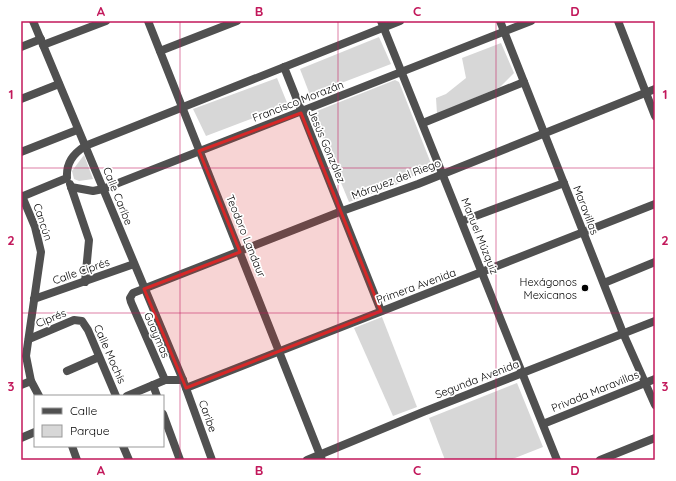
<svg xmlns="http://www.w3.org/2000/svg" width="676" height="481" font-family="Quicksand,sans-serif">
<rect width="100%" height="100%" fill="#fff"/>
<g fill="#d7d7d7">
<path d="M379,37L391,64L310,95L300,69Z"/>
<path d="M501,43L514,73L500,87L437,114L436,98L446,94L466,78L462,58Z"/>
<path d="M277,78L288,105L206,136L193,109Z"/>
<path d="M395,80L399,82L432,166L394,186L349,202L312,113Z"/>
<path d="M84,155L93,179L79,181L74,179L72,171Z"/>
<path d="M382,317L417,407L393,416L354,328Z"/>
<path d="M517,383L543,447L510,460H445L429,418Z"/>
</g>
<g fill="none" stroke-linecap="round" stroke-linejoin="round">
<g stroke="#505050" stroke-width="8">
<path d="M33,21L183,380L212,460"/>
<path d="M148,21L322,460"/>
<path d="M381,21L557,460"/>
<path d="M500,21L623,333L655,405"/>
<path d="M618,21L655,116"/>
<path d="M43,45L106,21"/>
<path d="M21,47L41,39"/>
<path d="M160,51L237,21"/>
<path d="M284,67L381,311"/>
<path d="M21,99L59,84"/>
<path d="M423,123L524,82"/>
<path d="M21,152L77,130"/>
<path d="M70,184L89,240L85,282"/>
<path d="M71,187L93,191L103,189L531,21"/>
<path d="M22,196L35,227L41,252L26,356L31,381L39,396"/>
<path d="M21,197L67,178C66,163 73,154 85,146L400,21"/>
<path d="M462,221L564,183"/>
<path d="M604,283L655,262"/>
<path d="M34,299L134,264"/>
<path d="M29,339L74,320L82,321L88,330L116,396"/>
<path d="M67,371L99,357"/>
<path d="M165,380L131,302L130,298L133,293L342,211L418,184L655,89"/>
<path d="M21,385L31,381"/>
<path d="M153,385L157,396"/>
<path d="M186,388L655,204"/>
<path d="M127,396L165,380H183"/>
<path d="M163,414L180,460"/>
<path d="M543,424L655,379"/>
<path d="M21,438L35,432"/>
<path d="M72,446L77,460"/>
<path d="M123,446L129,460"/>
<path d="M307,460L423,412L655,321"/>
<path d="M600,460L655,438"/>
</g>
</g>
<path fill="#d62828" fill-opacity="0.2" stroke="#d62828" stroke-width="3" stroke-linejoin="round" d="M301,113L381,311L186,388L144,289L240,252L199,151Z"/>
<path fill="none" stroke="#c2185b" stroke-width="1" stroke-opacity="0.55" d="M180,21V460M338,21V460M496,21V460M21,168H655M21,313H655"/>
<circle fill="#000" stroke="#fff" stroke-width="1.5" cx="585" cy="288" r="4"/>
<g text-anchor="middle" stroke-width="3.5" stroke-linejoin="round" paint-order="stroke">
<g font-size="11" fill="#000" stroke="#fff">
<text transform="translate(298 101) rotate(-21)" y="4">Francisco Morazán</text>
<text transform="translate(327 146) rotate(67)" y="4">Jesús González</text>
<text transform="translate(396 179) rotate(-21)" y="4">Márquez del Riego</text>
<text transform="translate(118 196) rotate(68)" y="4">Calle Caribe</text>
<text transform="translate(586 210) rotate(69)" y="4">Maravillas</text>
<text transform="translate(43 222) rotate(72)" y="4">Cancún</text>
<text transform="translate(246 236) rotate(68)" y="4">Teodoro Landaur</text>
<text transform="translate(480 236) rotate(68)" y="4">Manuel Múzquiz</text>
<text transform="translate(81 271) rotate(-19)" y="4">Calle Ciprés</text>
<text transform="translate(416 286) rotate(-20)" y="4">Primera Avenida</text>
<text transform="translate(51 318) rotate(-22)" y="4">Ciprés</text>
<text transform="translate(157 335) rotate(67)" y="4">Guaymas</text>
<text transform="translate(110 354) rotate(66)" y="4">Calle Mochis</text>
<text transform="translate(477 379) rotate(-21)" y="4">Segunda Avenida</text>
<text transform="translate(595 391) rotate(-22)" y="4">Privada Maravillas</text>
<text transform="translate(208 416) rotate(70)" y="4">Caribe</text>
</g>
<g font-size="11" fill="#000" stroke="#fff" text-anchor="end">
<text x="577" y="286">Hexágonos<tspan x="577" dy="13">Mexicanos</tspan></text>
</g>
</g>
<rect width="676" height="481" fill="none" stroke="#ffffff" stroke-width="44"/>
<rect x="34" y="395" width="130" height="52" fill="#ffffff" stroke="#999999"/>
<rect x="42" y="408" width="20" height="6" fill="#505050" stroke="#999999"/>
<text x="70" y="415" font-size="12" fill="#000000">Calle</text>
<rect x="42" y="425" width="20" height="12" fill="#d7d7d7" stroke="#999999"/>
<text x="70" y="435" font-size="12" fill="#000000">Parque</text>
<rect x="22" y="22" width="632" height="437" fill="none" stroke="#c2185b" stroke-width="1.5"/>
<g font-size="13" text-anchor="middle" font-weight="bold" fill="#c2185b">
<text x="101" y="16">A</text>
<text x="259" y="16">B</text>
<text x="417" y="16">C</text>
<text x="575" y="16">D</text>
<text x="11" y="99">1</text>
<text x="665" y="99">1</text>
<text x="11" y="245">2</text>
<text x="665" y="245">2</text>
<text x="11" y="391">3</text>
<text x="665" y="391">3</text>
<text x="101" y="475">A</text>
<text x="259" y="475">B</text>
<text x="417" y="475">C</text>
<text x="575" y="475">D</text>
</g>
</svg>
